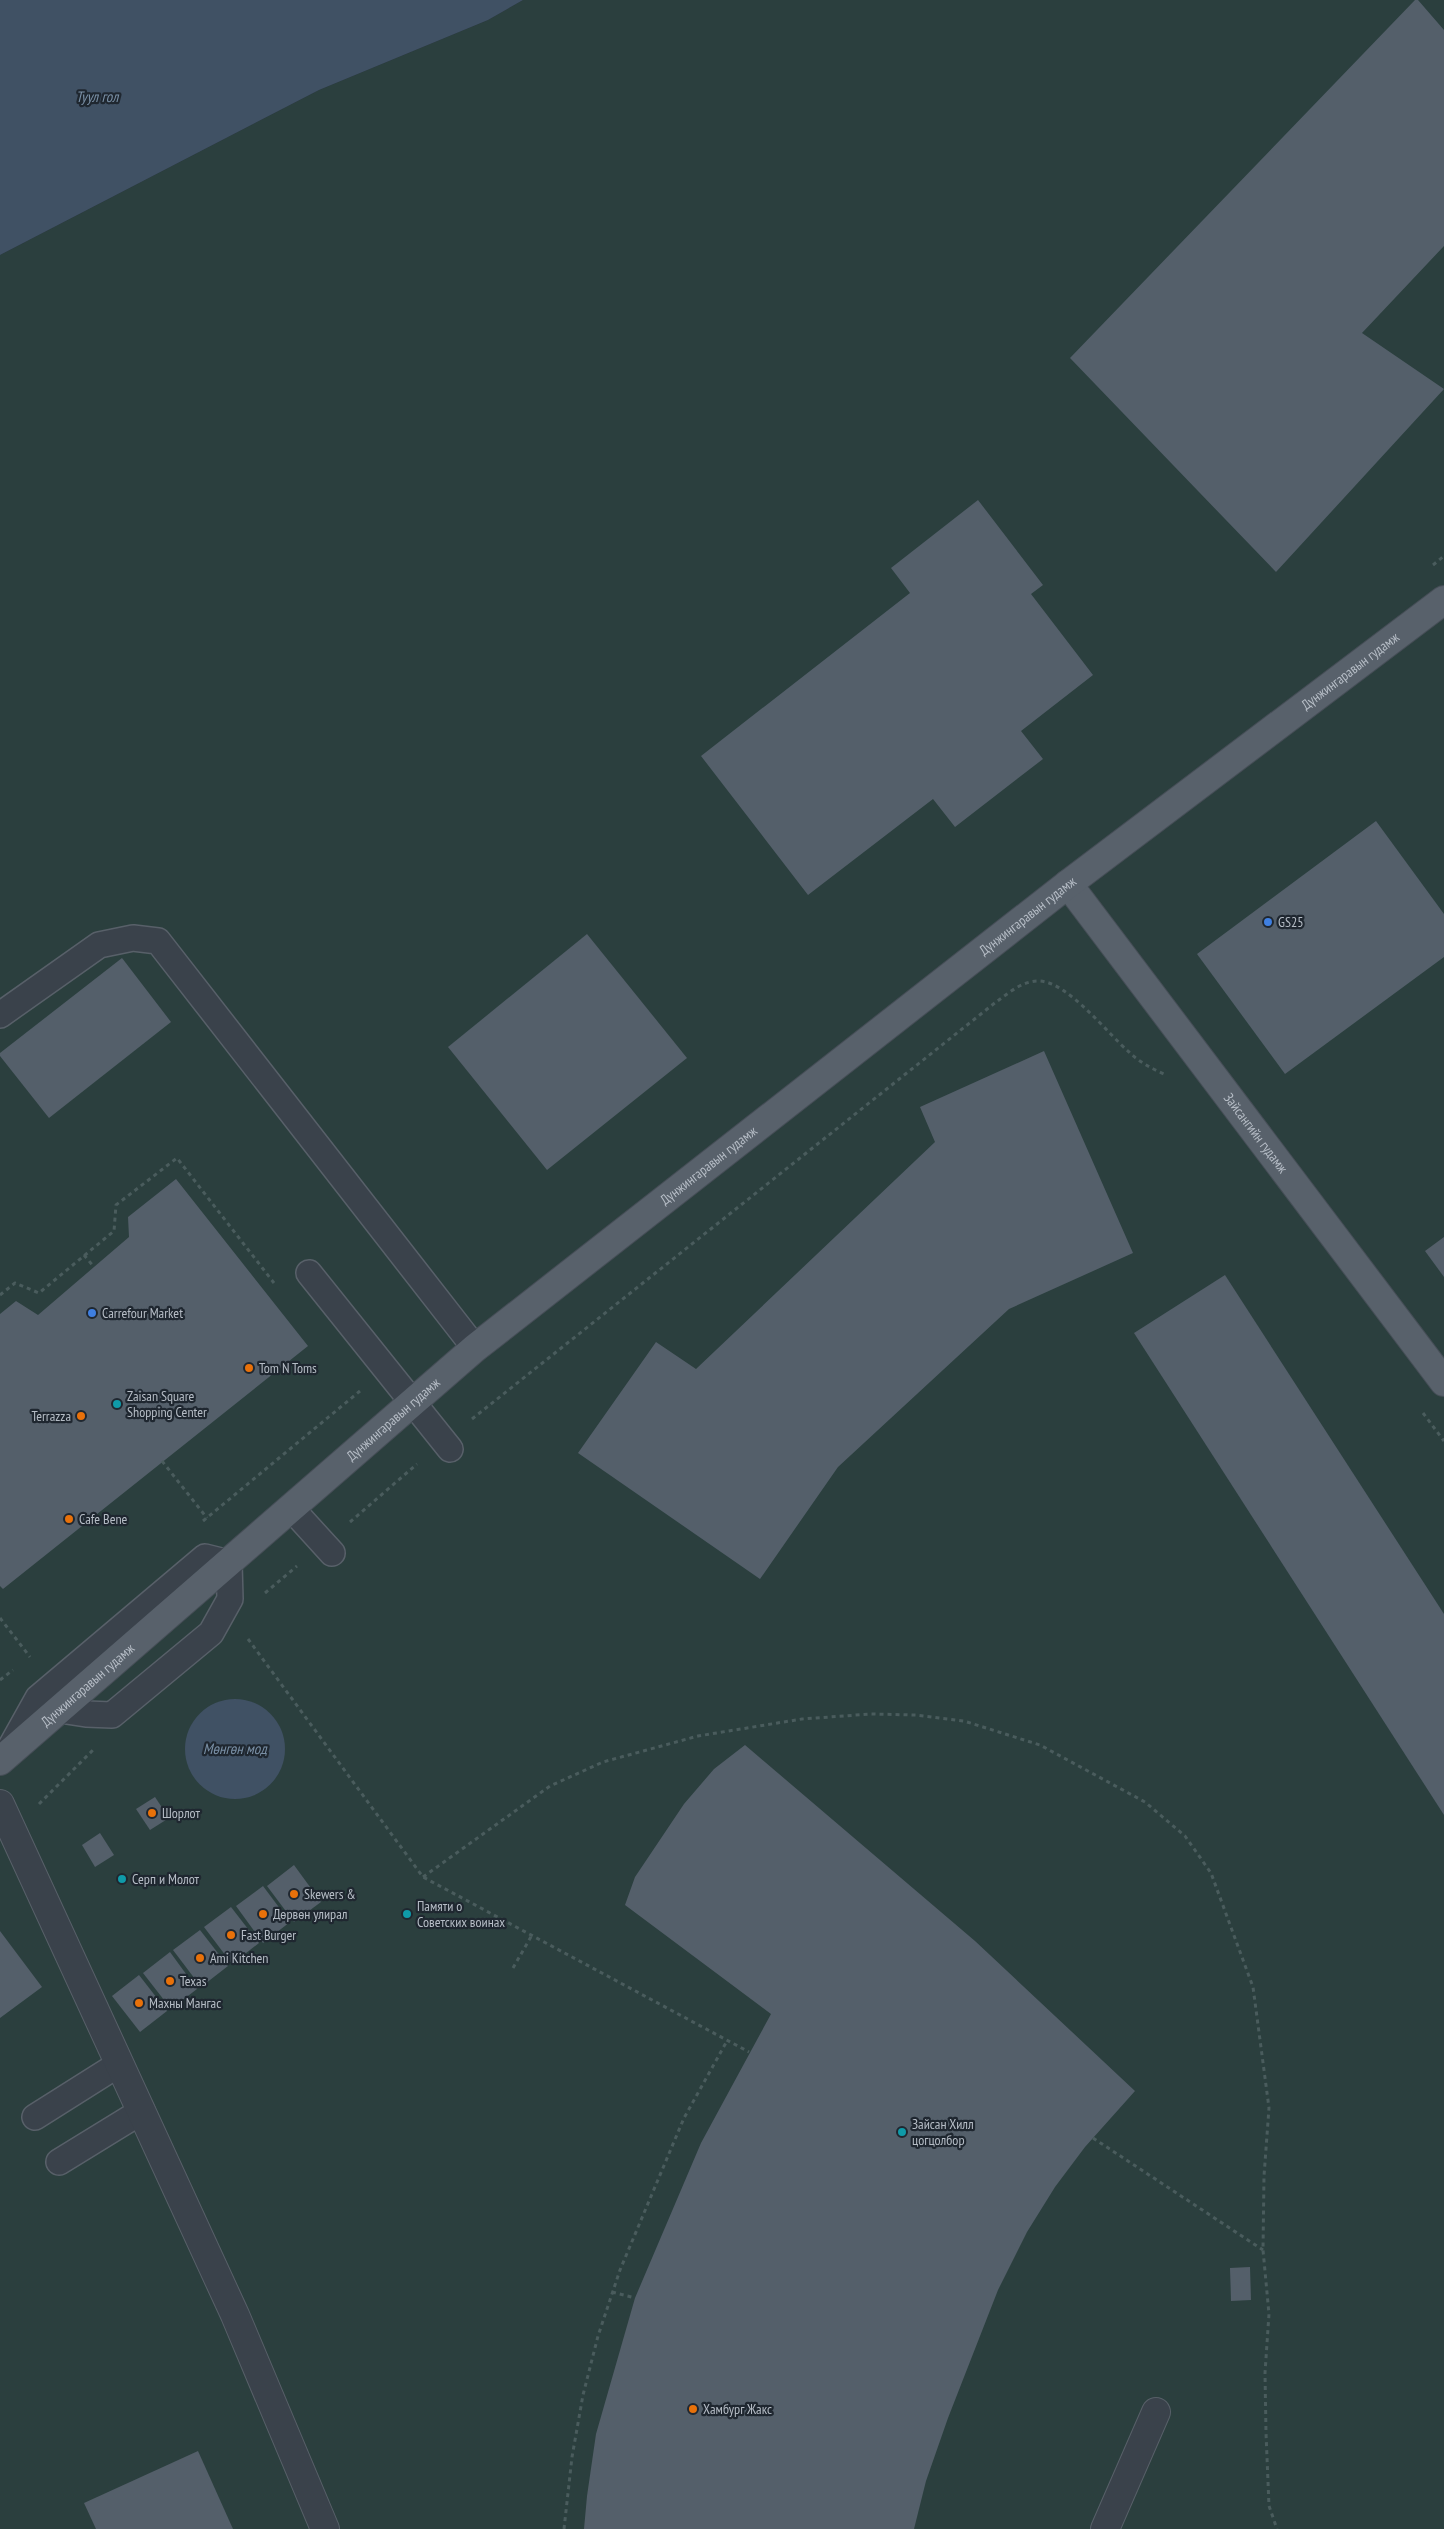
<svg xmlns="http://www.w3.org/2000/svg" width="1444" height="2529" font-family="'PT Sans Narrow',sans-serif">
<rect width="100%" height="100%" fill="#27313b"/>
<path fill="#2b3f3e" d="M523,0H1444V2529H0V255L319,90L488,20Z"/>
<g fill="#405164">
<path d="M0,0H523L488,20L319,90L0,255Z"/>
<circle cx="235" cy="1749" r="50"/>
</g>
<g fill="#545f6a">
<path d="M1415,0H1418L1444,30V246L1362,333L1444,389L1276,572L1070,358Z"/>
<path d="M978,500L1043,585L1031,594L1093,675L1021,731L1043,759L955,827L933,799L808,895L701,756L910,593L891,568Z"/>
<path d="M1376,821L1444,914V957L1285,1074L1197,954Z"/>
<path d="M587,934L687,1058L547,1170L448,1047Z"/>
<path d="M122,958L171,1022L49,1118L0,1056V1053Z"/>
<path d="M1044,1051L1133,1253L1009,1309L838,1467L760,1579L578,1453L656,1342L696,1369L935,1142L920,1107Z"/>
<path d="M176,1179L308,1346L3,1589L0,1586V1314L16,1301L38,1315L129,1237L128,1217Z"/>
<path d="M1444,1237V1277L1425,1251Z"/>
<path d="M1225,1275L1444,1614V1815L1134,1333Z"/>
<path d="M745,1745L975,1941L1135,2091L1085,2147L1055,2187L1027,2232L998,2290L948,2418L926,2481L914,2529H584L587,2496L596,2434L635,2298L701,2143L771,2014L625,1905L635,1877L684,1804L714,1769Z"/>
<path d="M155,1797L169,1818L150,1830L136,1809Z"/>
<path d="M100,1833L114,1855L95,1867L82,1845Z"/>
<path d="M294,1865L321,1902L294,1922L267,1886Z"/>
<path d="M263,1886L290,1922L263,1943L236,1906Z"/>
<path d="M231,1907L259,1943L232,1964L204,1927Z"/>
<path d="M200,1930L228,1966L201,1987L173,1950Z"/>
<path d="M0,1931L42,1987L0,2018Z"/>
<path d="M170,1952L197,1989L171,2009L143,1973Z"/>
<path d="M139,1975L167,2011L140,2032L112,1996Z"/>
<path d="M1250,2267L1251,2300L1231,2301L1230,2268Z"/>
<path d="M198,2451L233,2529H96L84,2503Z"/>
</g>
<g fill="none" stroke-linecap="round" stroke-linejoin="round">
<defs>
<g id="lane">
<path d="M0,1015L99,945L133,938L158,941L475,1348"/>
<path d="M309,1273L450,1449"/>
<path d="M291,1508L332,1553"/>
<path d="M9,1750L38,1698L205,1557L229,1563L230,1599L211,1633L112,1715L86,1714L60,1710"/>
<path d="M35,2117L119,2064"/>
<path d="M59,2162L142,2111"/>
</g>
<g id="street">
<path d="M0,1804L235,2315L325,2529"/>
<path d="M1105,2529L1156,2412"/>
</g>
<g id="primary">
<path id="s1" d="M1068,884L1444,1382"/>
<path id="s2" d="M0,1761L475,1348L1068,884L1444,600"/>
</g>
</defs>
<use href="#lane" stroke="#586069" stroke-width="28"/>
<use href="#street" stroke="#586069" stroke-width="30"/>
<use href="#primary" stroke="#464e57" stroke-width="30"/>
<g stroke="#4a5c5d" stroke-width="3" stroke-dasharray="4 4" stroke-linecap="butt">
<path d="M1433,565L1444,556"/>
<path d="M84,1255L94,1267"/>
<path d="M0,1295L15,1283L39,1293L114,1231L116,1205L177,1158L274,1283"/>
<path d="M1423,1413L1444,1441"/>
<path d="M472,1419L996,1002C1009,993 1023,980 1040,981C1069,983 1108,1034 1129,1052C1139,1062 1151,1068 1164,1074"/>
<path d="M162,1461L207,1518"/>
<path d="M203,1521L360,1391"/>
<path d="M350,1522L417,1464"/>
<path d="M265,1593L297,1566"/>
<path d="M0,1618L30,1657"/>
<path d="M248,1639L423,1877L749,2052"/>
<path d="M0,1680L13,1670"/>
<path d="M39,1804L93,1750"/>
<path d="M423,1877L550,1786L603,1762L698,1736L802,1719L871,1714L916,1715L964,1721L1040,1745L1145,1802L1185,1836L1211,1873L1253,1987L1269,2108L1264,2176L1263,2250L1269,2314L1265,2373L1266,2433L1269,2506L1277,2529"/>
<path d="M513,1968L532,1935"/>
<path d="M1093,2138L1263,2250"/>
<path d="M612,2292L635,2298"/>
<path d="M564,2529L572,2457L583,2395L598,2336L620,2270L684,2118L727,2041"/>
</g>
<use href="#lane" stroke="#3a424b" stroke-width="25"/>
<use href="#street" stroke="#3a424b" stroke-width="28"/>
<use href="#primary" stroke="#58616b" stroke-width="28"/>
</g>
<g fill="#3f7fe0" stroke="#1f2730" stroke-width="2">
<circle cx="1268" cy="922" r="5"/>
<circle cx="92" cy="1313" r="5"/>
</g>
<g fill="#e8710a" stroke="#1f2730" stroke-width="2">
<circle cx="249" cy="1368" r="5"/>
<circle cx="81" cy="1416" r="5"/>
<circle cx="69" cy="1519" r="5"/>
<circle cx="152" cy="1813" r="5"/>
<circle cx="294" cy="1894" r="5"/>
<circle cx="263" cy="1914" r="5"/>
<circle cx="231" cy="1935" r="5"/>
<circle cx="200" cy="1958" r="5"/>
<circle cx="170" cy="1981" r="5"/>
<circle cx="139" cy="2003" r="5"/>
<circle cx="693" cy="2409" r="5"/>
</g>
<g fill="#0f9aa8" stroke="#1f2730" stroke-width="2">
<circle cx="117" cy="1404" r="5"/>
<circle cx="122" cy="1879" r="5"/>
<circle cx="407" cy="1914" r="5"/>
<circle cx="902" cy="2132" r="5"/>
</g>
<g text-anchor="middle" stroke-width="4.5" stroke-linejoin="round" paint-order="stroke">
<g font-size="14" fill="#b6bdc6" stroke="#1f2730">
<text dy="5" stroke="none"><textPath href="#s2" startOffset="1736">Дүнжингаравын гудамж</textPath></text>
<text dy="5" stroke="none"><textPath href="#s2" startOffset="1331">Дүнжингаравын гудамж</textPath></text>
<text dy="5" stroke="none"><textPath href="#s1" startOffset="312">Зайсангийн гудамж</textPath></text>
<text dy="5" stroke="none"><textPath href="#s2" startOffset="926">Дүнжингаравын гудамж</textPath></text>
<text dy="5" stroke="none"><textPath href="#s2" startOffset="521">Дүнжингаравын гудамж</textPath></text>
<text dy="5" stroke="none"><textPath href="#s2" startOffset="116">Дүнжингаравын гудамж</textPath></text>
</g>
<g font-size="14" fill="#b6bdc6" stroke="#1f2730" text-anchor="start">
<text x="1278" y="927">GS25</text>
<text x="102" y="1318">Carrefour Market</text>
<text x="259" y="1373">Tom N Toms</text>
<text x="127" y="1401">Zaisan Square<tspan x="127" dy="16">Shopping Center</tspan></text>
<text x="71" y="1421" text-anchor="end">Terrazza</text>
<text x="79" y="1524">Cafe Bene</text>
<text x="162" y="1818">Шорлот</text>
<text x="132" y="1884">Серп и Молот</text>
<text x="304" y="1899">Skewers &amp;</text>
<text x="417" y="1911">Памяти о<tspan x="417" dy="16">Советских воинах</tspan></text>
<text x="273" y="1919">Дөрвөн улирал</text>
<text x="241" y="1940">Fast Burger</text>
<text x="210" y="1963">Ami Kitchen</text>
<text x="180" y="1986">Texas</text>
<text x="149" y="2008">Махны Мангас</text>
<text x="912" y="2129">Зайсан Хилл<tspan x="912" dy="16">цогцолбор</tspan></text>
<text x="703" y="2414">Хамбург Жакс</text>
</g>
<g font-size="15" font-style="italic" fill="#7a90a6" stroke="#1f2730">
<text x="97" y="102">Туул гол</text>
<text x="235" y="1754">Мөнгөн мод</text>
</g>
</g>
</svg>
